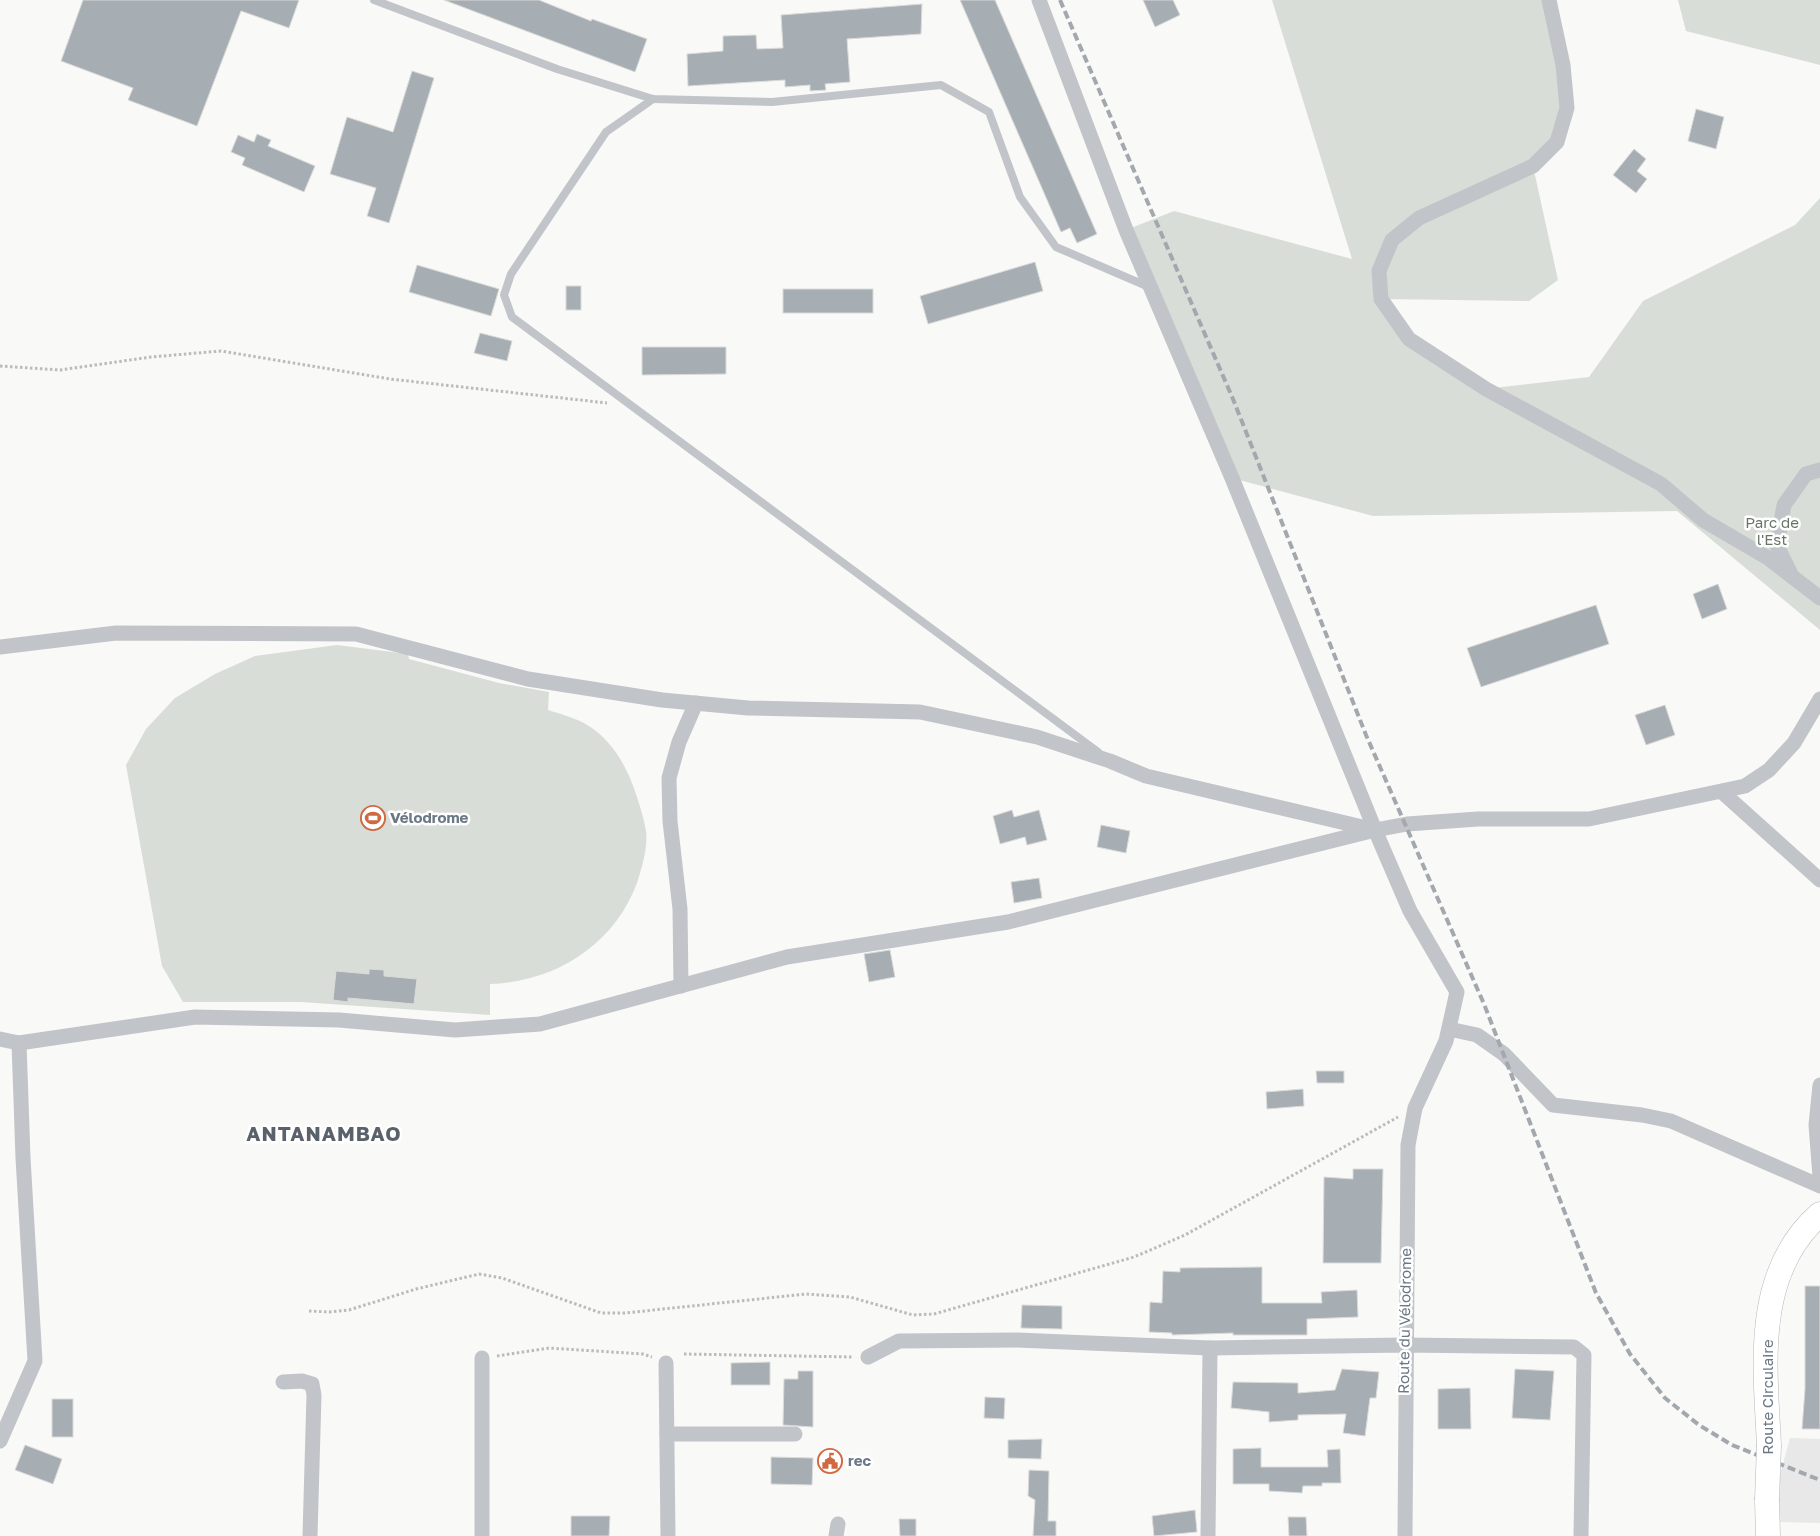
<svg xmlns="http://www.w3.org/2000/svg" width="1820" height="1536" font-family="'Golos Text',sans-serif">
<rect width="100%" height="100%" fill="#f9f9f7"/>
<path fill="#e7e8e7" d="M1790,1438L1820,1439V1523L1779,1522L1780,1475Z"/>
<g fill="#d9ddd7">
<path d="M1272,0H1549L1563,65L1557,142L1533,166L1558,280L1529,301L1382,299L1409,339L1486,389L1589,377L1643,301L1795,225L1820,198V630L1677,511L1373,516L1232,478L1126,230L1174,211L1352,259Z"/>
<path d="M1678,0H1820V65L1686,31Z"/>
<path d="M337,645L408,654L409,659L499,683L549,692L548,710C564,715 583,720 596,731C616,747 628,770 636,794C640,806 644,819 646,831C648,848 642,867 637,883C614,945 555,982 490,984V1015L301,1002H183L162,966L126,765L146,729L175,698L215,674L255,656Z"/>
</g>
<g fill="#a6adb3" stroke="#dbdbd9">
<path d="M83,0H299L289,28L241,11L197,126L128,100L133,88L61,61Z"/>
<path d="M444,0H539L591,21L592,19L647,39L635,72Z"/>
<path d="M960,0H995L1097,234L1077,243L1070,228L1061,232Z"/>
<path d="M1143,0H1173L1180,15L1155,27Z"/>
<path d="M922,4L921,34L847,39L850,82L825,84L826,90L810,91V85L785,87V80L688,86L687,54L723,51V36L756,35L757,49L783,48L781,15Z"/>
<path d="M412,71L434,78L389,223L367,216L376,188L330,174L347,117L393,132Z"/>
<path d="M1696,109L1724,117L1716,149L1688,141Z"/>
<path d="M257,134L271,140L268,146L315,166L304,192L242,165L245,158L231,152L238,135L254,142Z"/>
<path d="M1634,149L1646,159L1637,171L1647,179L1636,193L1613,175Z"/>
<path d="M1035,262L1043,291L928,324L920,296Z"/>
<path d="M417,265L499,289L491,316L409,292Z"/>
<rect x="566" y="286" width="15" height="24"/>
<rect x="783" y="289" width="90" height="24"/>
<path d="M480,333L512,341L507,361L474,353Z"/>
<path d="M642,347H726V374L642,375Z"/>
<path d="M1718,584L1727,609L1702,619L1693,594Z"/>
<path d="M1596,605L1609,644L1481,687L1467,648Z"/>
<path d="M1665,705L1675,735L1646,745L1635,715Z"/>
<path d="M1012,810L1014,817L1039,810L1047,840L1027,845L1025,837L1000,844L993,816Z"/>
<path d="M1101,825L1130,831L1126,853L1097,847Z"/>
<path d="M1039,878L1042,898L1014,903L1011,882Z"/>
<path d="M890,950L895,977L869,982L864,954Z"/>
<path d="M369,969L384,970V976L417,979L414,1004L348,998V1002L333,1000L336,971L369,974Z"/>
<path d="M1316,1071H1344V1083H1317Z"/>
<path d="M1303,1089L1304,1106L1267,1109L1266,1092Z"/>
<path d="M1353,1169H1383L1381,1263H1323L1324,1177L1353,1179Z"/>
<path d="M1262,1267V1303H1322L1321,1292L1357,1290L1358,1317L1307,1319V1335H1233V1333L1172,1335V1333L1149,1332L1150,1302L1162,1303L1163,1271L1180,1272V1268Z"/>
<path d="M1805,1286H1820V1429H1802L1805,1389Z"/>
<path d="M1022,1305L1062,1306V1329L1021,1328Z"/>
<path d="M770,1362V1385H731V1363Z"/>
<path d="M1342,1369L1379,1372L1376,1398H1370L1365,1436L1343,1433L1346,1414L1298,1415V1420L1269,1422V1412L1231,1408L1233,1382L1298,1383V1393L1335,1390Z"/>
<path d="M1515,1369L1554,1371L1550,1420L1512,1418Z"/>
<path d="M798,1371H813V1427L783,1425L784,1379H798Z"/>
<path d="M1470,1388L1471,1429H1438V1389Z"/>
<path d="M985,1397L1005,1398L1004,1419L984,1418Z"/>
<rect x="52" y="1399" width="21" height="38"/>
<path d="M1042,1439L1041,1459L1008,1458V1440Z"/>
<path d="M25,1445L62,1459L53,1484L15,1470Z"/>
<path d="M1261,1448V1467H1328L1327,1450L1340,1449L1341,1483H1322V1486H1303L1302,1493L1269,1491V1484H1233V1449Z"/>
<path d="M771,1457L813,1458L812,1485L771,1484Z"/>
<path d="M1029,1470L1049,1471L1048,1521H1056V1536H1033L1035,1500L1028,1496Z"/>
<path d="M1195,1510L1197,1532L1154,1536L1152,1516Z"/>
<path d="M571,1516H610L609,1536H571Z"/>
<path d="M1288,1517H1306L1307,1536H1289Z"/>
<path d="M899,1519H916V1536H900Z"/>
</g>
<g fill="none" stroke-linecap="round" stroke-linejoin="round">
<defs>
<g id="primary">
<path d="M1769,1445C1765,1365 1753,1273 1820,1214"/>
<path d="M1767,1500L1768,1536"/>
</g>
</defs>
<use href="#primary" stroke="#b4b8bc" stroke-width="25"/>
<g stroke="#b9bcbf" stroke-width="3" stroke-dasharray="2.5 2.5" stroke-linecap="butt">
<path d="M0,366L60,370L151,357L221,351L390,379L607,403"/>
<path d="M309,1311L329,1312L349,1310L416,1289L479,1274L502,1278L601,1313H625L806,1294L850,1297L913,1315L934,1314L1134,1257L1185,1235L1398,1117"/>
<path d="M684,1354L853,1357"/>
<path d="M497,1356L549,1348L643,1354L652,1357"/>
</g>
<g stroke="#c1c4c8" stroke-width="8">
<path d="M374,0L557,69L653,99L772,102L941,85L989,112L1020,197L1056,247L1149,287"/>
<path d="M653,99L606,132L511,274L504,295L512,317L1098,752"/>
</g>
<g stroke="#c1c4c8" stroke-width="15">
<path d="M1039,0L1126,230L1232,478L1375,830L1410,911L1457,992L1446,1041L1415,1108L1408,1145L1405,1536"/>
<path d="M1549,0L1563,65L1567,108L1557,142L1533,166L1419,218L1392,240L1379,271L1381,299L1409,339L1486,389L1661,484L1703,520L1768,558L1820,598"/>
<path d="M1791,574L1777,546L1784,505L1806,474L1820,470"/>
<path d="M0,647L116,633L356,634L528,679L662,700L748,708L920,712L1037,737L1110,761L1146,776L1371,829"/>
<path d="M1722,792L1820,880"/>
<path d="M681,986L680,909L670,821L669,778L679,742L696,703"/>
<path d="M1449,1029L1477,1035L1504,1054L1553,1105L1642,1115L1671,1121L1820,1186"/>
<path d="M0,1039L19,1043L195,1017L339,1020L455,1030L540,1024L787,957L1008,922L1375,830L1407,824L1478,819H1589L1745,786L1769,770L1794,743L1820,699"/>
<path d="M1820,1085L1816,1125L1820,1177"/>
<path d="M868,1357L899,1341L1017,1340L1210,1348L1405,1345L1574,1347L1584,1355L1581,1536"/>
<path d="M482,1358V1536"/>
<path d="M666,1363L668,1536"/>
<path d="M283,1382L302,1381L312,1384L314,1395L310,1536"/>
<path d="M667,1434H795"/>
<path d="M0,1441L35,1361L23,1158L19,1043"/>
<path d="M836,1536L838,1524"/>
<path d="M1208,1536L1210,1348"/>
</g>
<use href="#primary" stroke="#fff" stroke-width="24"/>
<path stroke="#a3a8ae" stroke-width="4" stroke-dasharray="8 4" stroke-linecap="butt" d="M1060,0L1233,399L1366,735L1484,1004L1596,1293L1630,1354L1665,1398L1699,1425L1732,1445L1820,1480"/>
<defs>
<path id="primary-bridge" d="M1767,1500L1769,1445"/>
</defs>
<use href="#primary-bridge" stroke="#b4b8bc" stroke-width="25" stroke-linecap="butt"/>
<use href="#primary-bridge" stroke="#fff" stroke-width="24"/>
</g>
<defs>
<symbol id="stadium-ring" viewBox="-11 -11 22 22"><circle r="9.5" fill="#fff" stroke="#d06940" stroke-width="1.5"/><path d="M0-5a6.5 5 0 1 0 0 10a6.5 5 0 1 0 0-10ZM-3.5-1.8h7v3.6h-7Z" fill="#d06940"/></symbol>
<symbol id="civic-ring" viewBox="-11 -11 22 22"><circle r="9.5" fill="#fff" stroke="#d06940" stroke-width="1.5"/><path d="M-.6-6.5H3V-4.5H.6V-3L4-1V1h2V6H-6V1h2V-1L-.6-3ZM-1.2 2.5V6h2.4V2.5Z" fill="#d06940"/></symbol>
</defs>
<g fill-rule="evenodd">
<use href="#stadium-ring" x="359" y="804" width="28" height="28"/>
<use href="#civic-ring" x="816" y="1447" width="28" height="28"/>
</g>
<g text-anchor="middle" stroke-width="5" stroke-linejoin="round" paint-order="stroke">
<g font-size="15" fill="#677766" stroke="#fff">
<text x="1772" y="528">Parc de<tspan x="1772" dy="17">l'Est</tspan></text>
</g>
<g font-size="15" font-weight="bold" fill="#6b7885" stroke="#fff" text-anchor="start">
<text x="390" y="823">Vélodrome</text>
<text x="848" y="1466">rec</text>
</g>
<g font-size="15" fill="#6b7885" stroke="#fff">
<text transform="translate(1405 1321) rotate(-89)" y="5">Route du Vélodrome</text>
<text transform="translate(1768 1397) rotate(-90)" y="5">Route Circulaire</text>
</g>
<g font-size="20" font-weight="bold" letter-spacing="1" fill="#59626b" stroke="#fff">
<text x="324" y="1141">ANTANAMBAO</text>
</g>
</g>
</svg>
